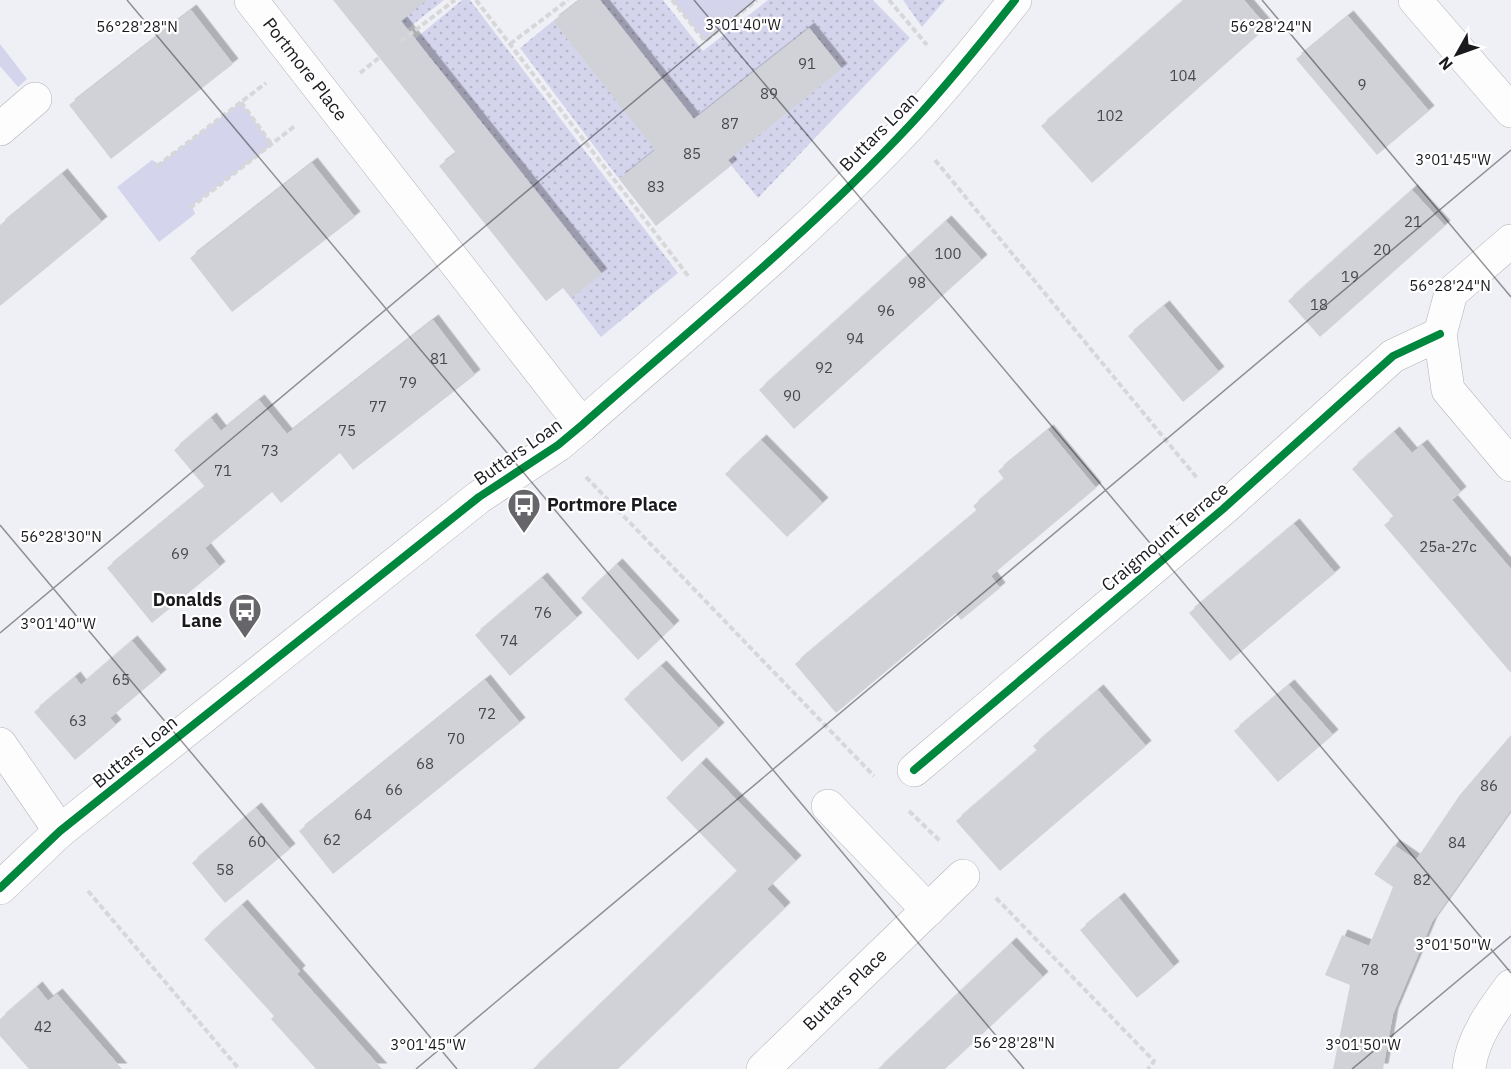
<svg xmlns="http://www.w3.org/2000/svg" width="1511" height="1069" font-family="'IBM Plex Sans',sans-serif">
<defs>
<pattern id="park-dots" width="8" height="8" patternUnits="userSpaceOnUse" patternTransform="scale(1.5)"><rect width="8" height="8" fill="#d4d4ec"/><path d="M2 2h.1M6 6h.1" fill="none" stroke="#b5b5ca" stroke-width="1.8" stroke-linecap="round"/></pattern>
<filter id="shadow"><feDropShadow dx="5.5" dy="-5.5" stdDeviation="0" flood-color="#0004"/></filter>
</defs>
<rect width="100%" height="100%" fill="#eff0f6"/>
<g fill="#d4d4ec">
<path d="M672,0H757L705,41Z"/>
<path d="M0,44L27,79L18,87L0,66Z"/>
<path d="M241,102L272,145L192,206L195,214L159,242L117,187L152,160L159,164Z"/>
</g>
<g fill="url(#park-dots)">
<path d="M390,0H444L397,37Z"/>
<path d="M462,0H470L678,273L601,337L571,298L601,274L415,39Z"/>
<path d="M600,0H663L703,51L768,0H873L910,38L758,198L727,160L842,69L810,28L619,179L520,48L553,21L630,117Z"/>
<path d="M903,0H945L922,27Z"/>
</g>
<g fill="#d1d2d7" filter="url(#shadow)">
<path d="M333,0H427L401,21L602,274L571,298L563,288L546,301L439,166L456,153Z"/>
<path d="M580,0H600L694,119L809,28L842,69L728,160L732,165L656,226L619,179L655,150L553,21Z"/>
<path d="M1184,0H1244L1267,27L1092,183L1041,126Z"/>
<path d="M191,10L233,64L111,159L69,105Z"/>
<path d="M1348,16L1429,111L1377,155L1296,59Z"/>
<path d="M312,163L355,217L232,312L190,258Z"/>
<path d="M62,174L102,222L0,306V225Z"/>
<path d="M1412,190L1445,226L1320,337L1288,301Z"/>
<path d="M946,221L982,260L794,429L759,390Z"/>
<path d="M1164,306L1219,372L1183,402L1128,336Z"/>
<path d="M433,320L475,375L353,470L340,453L281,503L272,492L205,548L220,567L152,623L107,568L205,487L174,450L211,418L221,431L259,400L287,434Z"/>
<path d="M1048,430L1096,488L991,576L1000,588L961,620L956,613L836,713L795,664L977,511L973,506L1004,479L998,471Z"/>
<path d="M1394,432L1412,453L1422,445L1461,492L1452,500L1511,569V673L1384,525L1394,517L1352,469Z"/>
<path d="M761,440L823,503L787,537L725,474Z"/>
<path d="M1294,524L1335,573L1230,661L1189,613Z"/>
<path d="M617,564L674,626L638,660L581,598Z"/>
<path d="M542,578L577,618L510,676L475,635Z"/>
<path d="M132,641L161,675L110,718L116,725L75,760L34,712L75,677L81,685Z"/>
<path d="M661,666L719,728L682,762L624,699Z"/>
<path d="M485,680L520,723L333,874L299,831Z"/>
<path d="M1289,685L1333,735L1278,782L1234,731Z"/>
<path d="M1098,690L1146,746L1000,871L956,821L1037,751L1033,746Z"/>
<path d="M1511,735V810L1432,922L1393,1014L1383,1069H1333L1350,985L1325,975L1342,935L1369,946L1393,887L1374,874L1394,845L1416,860L1459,796Z"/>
<path d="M701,763L796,861L767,889L785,908L618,1069H533L737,871L666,798Z"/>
<path d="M256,808L290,849L225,903L192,863Z"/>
<path d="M1119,898L1174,967L1137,998L1080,930Z"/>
<path d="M242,905L300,971L297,974L382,1069H316L271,1019L274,1016L204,939Z"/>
<path d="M1011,943L1043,977L945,1069H878Z"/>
<path d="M37,987L48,1001L57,994L122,1069H29L0,1036V1019Z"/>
</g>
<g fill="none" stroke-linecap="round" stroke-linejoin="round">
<defs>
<g id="minor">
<path id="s1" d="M251,0L582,425"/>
<path d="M1415,0L1511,111"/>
<path d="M0,129L35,99"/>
<path d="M1511,241L1451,293L1440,334L1448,390L1511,465"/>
<path d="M0,744L60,831"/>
<path d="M914,770L1223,509L1393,356L1440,334"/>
<path d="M828,806L928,910"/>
<path id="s2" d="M763,1069L963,876"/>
<path d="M1469,1069C1472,1038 1493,1010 1511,986"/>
</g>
<path id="tertiary" d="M0,888L60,831L479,497L558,445L582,425C693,327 809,233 910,125C947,85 981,43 1015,0"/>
</defs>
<use href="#minor" stroke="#b4b4b8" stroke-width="34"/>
<use href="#tertiary" stroke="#b4b4b8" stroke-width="34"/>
<g stroke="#d7d7d9" stroke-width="4" stroke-dasharray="6 3" stroke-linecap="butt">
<path d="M476,0L689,277"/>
<path d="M672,0L705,41L757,0"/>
<path d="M889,0L927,45"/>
<path d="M401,41L455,0"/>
<path d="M510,44L568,0"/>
<path d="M360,73L380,57"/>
<path d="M241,102L272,145"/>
<path d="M935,160L1197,478"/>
<path d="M157,166L266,83"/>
<path d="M190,208L296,125"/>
<path d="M586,477L874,776"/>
<path d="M909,811L940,841"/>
<path d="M88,891L239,1069"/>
<path d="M996,898L1154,1061L1148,1069"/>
</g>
<use href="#minor" stroke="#fdfdfe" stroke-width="33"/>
<use href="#tertiary" stroke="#fdfdfe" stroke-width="33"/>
<defs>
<g id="cycleway">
<path d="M914,770L1223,509L1393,356L1440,334"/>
<path d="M0,888L60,831L479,497L558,445L582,425C693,327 809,233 910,125C947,85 981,43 1015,0"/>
</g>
</defs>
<use href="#cycleway" stroke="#fff" stroke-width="11"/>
<use href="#cycleway" stroke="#00873e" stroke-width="8"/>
</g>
<path fill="none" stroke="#1a1a1e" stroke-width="1.5" stroke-opacity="0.45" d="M127,0L1024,1069M694,0L1511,973M1262,0L1511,297M0,525L457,1069M0,633L755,0M416,1069L1511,150M1352,1069L1511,936"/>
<defs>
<symbol id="bus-pin" viewBox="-11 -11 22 30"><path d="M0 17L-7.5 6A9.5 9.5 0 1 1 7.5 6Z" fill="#65656a" stroke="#fff"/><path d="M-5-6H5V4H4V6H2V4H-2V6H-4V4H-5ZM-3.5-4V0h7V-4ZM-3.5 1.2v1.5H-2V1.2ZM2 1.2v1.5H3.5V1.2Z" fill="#fff"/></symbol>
</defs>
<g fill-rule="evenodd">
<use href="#bus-pin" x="505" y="486" width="38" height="52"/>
<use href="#bus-pin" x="226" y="591" width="38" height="52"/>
</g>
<g text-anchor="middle" stroke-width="4.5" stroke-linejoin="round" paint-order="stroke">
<g font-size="15" fill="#48484c">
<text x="807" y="69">91</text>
<text x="1183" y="81">104</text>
<text x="1362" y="90">9</text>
<text x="769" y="99">89</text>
<text x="1110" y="121">102</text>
<text x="730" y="129">87</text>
<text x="692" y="159">85</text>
<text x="656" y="192">83</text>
<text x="1413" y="227">21</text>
<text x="1382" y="255">20</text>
<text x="948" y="259">100</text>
<text x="1350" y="282">19</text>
<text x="917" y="288">98</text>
<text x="1319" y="310">18</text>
<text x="886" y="316">96</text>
<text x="855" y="344">94</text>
<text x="439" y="364">81</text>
<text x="824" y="373">92</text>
<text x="408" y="388">79</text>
<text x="792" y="401">90</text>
<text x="378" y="412">77</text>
<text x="347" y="436">75</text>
<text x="270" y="456">73</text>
<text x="223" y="476">71</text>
<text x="1448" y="552">25a-27c</text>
<text x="180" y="559">69</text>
<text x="543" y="618">76</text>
<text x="509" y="646">74</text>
<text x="121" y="685">65</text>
<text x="487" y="719">72</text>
<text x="78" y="726">63</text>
<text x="456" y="744">70</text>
<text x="425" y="769">68</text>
<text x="1489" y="791">86</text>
<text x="394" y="795">66</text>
<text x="363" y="820">64</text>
<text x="332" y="845">62</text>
<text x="257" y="847">60</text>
<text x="1457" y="848">84</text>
<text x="225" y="875">58</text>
<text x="1422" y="885">82</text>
<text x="1370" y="975">78</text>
<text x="43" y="1032">42</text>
</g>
<g font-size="18" fill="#1a1a1e" stroke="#fff">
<text dy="6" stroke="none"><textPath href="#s1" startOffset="88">Portmore Place</textPath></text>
<text transform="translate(879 132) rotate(-45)" y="6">Buttars Loan</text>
<text transform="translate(518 452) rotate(-35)" y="6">Buttars Loan</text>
<text transform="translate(1165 537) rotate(-40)" y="6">Craigmount Terrace</text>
<text transform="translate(135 752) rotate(-39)" y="6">Buttars Loan</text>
<text dy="6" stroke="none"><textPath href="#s2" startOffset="114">Buttars Place</textPath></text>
</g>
<g font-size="18" font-weight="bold" fill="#1a1a1e" stroke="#fff" text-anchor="start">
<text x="547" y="511">Portmore Place</text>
<text x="222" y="606" text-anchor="end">Donalds<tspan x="222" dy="21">Lane</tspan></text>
</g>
</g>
<g font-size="15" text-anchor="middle" fill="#1a1a1e" stroke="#fff" stroke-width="4.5" stroke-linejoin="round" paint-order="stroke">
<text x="743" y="30">3°01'40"W</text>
<text x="137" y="32">56°28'28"N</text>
<text x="1271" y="32">56°28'24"N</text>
<text x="1453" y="165">3°01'45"W</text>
<text x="1450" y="291">56°28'24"N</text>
<text x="61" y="542">56°28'30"N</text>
<text x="58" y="629">3°01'40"W</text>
<text x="1453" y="950">3°01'50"W</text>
<text x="1014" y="1048">56°28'28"N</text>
<text x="428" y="1050">3°01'45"W</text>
<text x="1363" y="1050">3°01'50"W</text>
</g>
<g transform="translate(1457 54) rotate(230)" stroke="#ffffff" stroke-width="4.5" paint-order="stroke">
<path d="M0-4.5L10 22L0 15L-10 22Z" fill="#1a1a1e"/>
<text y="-9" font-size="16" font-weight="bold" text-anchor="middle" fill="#1a1a1e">N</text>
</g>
</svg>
